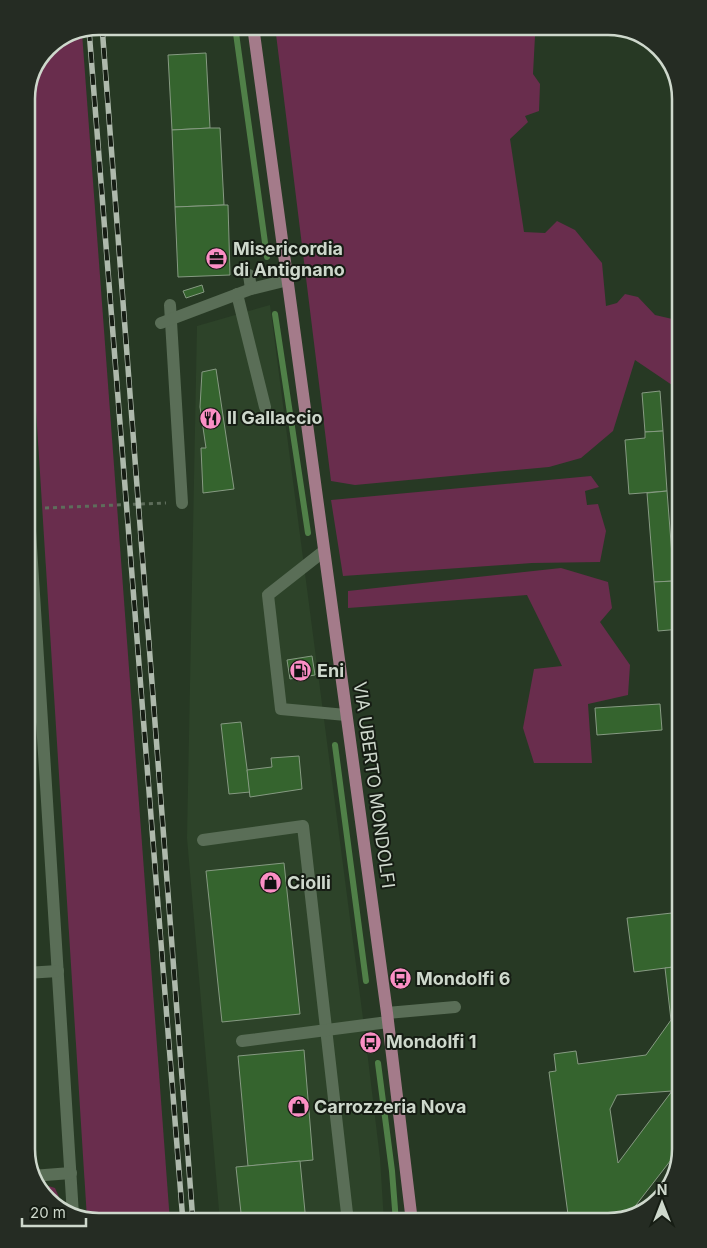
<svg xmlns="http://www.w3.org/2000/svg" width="707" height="1248" font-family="Inter,sans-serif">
<rect width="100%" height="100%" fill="#273924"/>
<path fill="#2d4329" d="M270,305L364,1026L380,1158L384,1222H220L187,838L197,326Z"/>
<g fill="#692d4d">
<path d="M275,26H519L535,36L533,74L540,84L539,111L525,116L528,122L510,139L524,232L545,233L557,221L575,230L602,263L606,306L617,303L625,294L638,297L655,315L681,321V423H674L672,385L635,360L613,431L581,458L549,467L355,485L331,481Z"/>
<path d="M82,33L170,1222H94L87,1219L26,251V94L48,47Z"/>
<path d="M591,476L599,487L585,491L587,505L598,504L606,531L600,562L532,563L343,576L331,500Z"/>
<path d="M561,568L608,582L612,608L600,622L630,665L628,695L588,704L592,763H534L523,728L534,669L562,666L527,595L348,608V591Z"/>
<path d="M45,1185L55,1188L61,1202L62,1211L42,1191Z"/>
</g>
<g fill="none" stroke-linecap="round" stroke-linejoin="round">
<g stroke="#508048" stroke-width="6">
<path d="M235,26L267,257"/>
<path d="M275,314L308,533"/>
<path d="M335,745L366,981"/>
<path d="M378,1063L392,1171L396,1222"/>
</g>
</g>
<g fill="#35642e" stroke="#869a82" fill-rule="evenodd">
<path d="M206,53L210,128L172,130L168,55Z"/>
<path d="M210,128H220L224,205L175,207L172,130Z"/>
<path d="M224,205H228L230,275L178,277L175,207Z"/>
<path d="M202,285L204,292L186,298L183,291Z"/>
<path d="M216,369L234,489L203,493L201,448H206L200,407L202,372Z"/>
<path d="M660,391L663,431L645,432L642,393Z"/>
<path d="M663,431L667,491L629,494L625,440L645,438V432Z"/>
<path d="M667,491L674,581L654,582L647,493Z"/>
<path d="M674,581L675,606H681V629L658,631L654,582Z"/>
<path d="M674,584H677L678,593H681V606H675Z"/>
<path d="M312,656L315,675L290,679L287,660Z"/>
<path d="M660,704L662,730L597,735L595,708Z"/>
<path d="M241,722L250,792L229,794L221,724Z"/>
<path d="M299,756L302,789L250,797L247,770L272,767L271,758Z"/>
<path d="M284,863L300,1014L222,1022L206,871Z"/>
<path d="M681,912V966L634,972L627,918Z"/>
<path d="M681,966V1147L626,1218L608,1222H569L549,1072L556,1071L554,1054L576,1051L578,1064L646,1055L671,1020L665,968ZM672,1091L618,1163L610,1109L617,1095Z"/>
<path d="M304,1050L313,1160L248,1166L238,1056Z"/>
<path d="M300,1161L306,1222H242L236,1167Z"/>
</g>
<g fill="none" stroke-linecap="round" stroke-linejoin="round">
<path stroke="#5e6d5b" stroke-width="3" stroke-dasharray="4 4" stroke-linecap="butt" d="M45,508L166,503"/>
<g stroke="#5a6e57" stroke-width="12">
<path d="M249,275L251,289"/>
<path d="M237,294L265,407"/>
<path d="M170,305L182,503"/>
<path d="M161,323L251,289L288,280"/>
<path d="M26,467L73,1215"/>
<path d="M324,551L268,595L281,709L346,715"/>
<path d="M203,840L303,826L348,1222"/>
<path d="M26,973L58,971"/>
<path d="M387,1013L455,1007"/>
<path d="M242,1041L388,1022"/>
<path d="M32,1176L71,1173"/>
</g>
<path stroke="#a47b8a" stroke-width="12" d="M253,26L387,1013L412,1222"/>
<defs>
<g id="rail">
<path d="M102,26L193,1222"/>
<path d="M89,30L183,1222"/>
</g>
</defs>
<use href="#rail" stroke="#aeb9ac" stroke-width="5.5"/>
<use href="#rail" stroke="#161d14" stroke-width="4" stroke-dasharray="11" stroke-linecap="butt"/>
</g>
<defs>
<symbol id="office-disc" viewBox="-11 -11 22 22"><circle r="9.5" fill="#fb8fc5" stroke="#161d14"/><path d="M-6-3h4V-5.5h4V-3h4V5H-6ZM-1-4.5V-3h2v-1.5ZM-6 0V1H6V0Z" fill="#111"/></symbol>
<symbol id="restaurant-disc" viewBox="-11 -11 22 22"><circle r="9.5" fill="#fb8fc5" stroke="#161d14"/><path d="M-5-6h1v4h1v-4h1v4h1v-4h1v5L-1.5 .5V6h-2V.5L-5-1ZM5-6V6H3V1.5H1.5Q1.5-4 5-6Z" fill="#111"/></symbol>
<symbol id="fuel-disc" viewBox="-11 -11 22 22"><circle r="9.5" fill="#fb8fc5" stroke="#161d14"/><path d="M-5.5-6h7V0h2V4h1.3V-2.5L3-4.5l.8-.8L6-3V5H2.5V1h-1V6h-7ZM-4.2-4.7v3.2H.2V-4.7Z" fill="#111"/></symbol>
<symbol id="shop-disc" viewBox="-11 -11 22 22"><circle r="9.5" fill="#fb8fc5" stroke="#161d14"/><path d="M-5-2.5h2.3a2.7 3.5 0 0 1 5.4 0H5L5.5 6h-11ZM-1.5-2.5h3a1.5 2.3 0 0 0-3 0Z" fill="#111"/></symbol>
<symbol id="bus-disc" viewBox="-11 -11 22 22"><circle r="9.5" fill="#fb8fc5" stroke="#161d14"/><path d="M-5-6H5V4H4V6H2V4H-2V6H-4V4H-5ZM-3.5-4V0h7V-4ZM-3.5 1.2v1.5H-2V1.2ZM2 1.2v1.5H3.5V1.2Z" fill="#111"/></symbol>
</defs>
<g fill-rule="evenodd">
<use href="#office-disc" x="204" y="246" width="25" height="25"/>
<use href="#restaurant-disc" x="198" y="406" width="25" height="25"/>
<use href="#fuel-disc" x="288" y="658" width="25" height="25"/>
<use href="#shop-disc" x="258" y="870" width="25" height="25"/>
<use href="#bus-disc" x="388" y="966" width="25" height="25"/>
<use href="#bus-disc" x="358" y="1030" width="25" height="25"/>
<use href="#shop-disc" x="286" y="1094" width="25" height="25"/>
</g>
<g text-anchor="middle" stroke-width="4" stroke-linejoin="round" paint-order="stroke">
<g font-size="18" font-weight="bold" fill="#ced8cc" stroke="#161d14" text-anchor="start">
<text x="233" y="255">Misericordia<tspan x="233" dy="21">di Antignano</tspan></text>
<text x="227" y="424">Il Gallaccio</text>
<text x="317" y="677">Eni</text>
<text x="287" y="889">Ciolli</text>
<text x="416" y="985">Mondolfi 6</text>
<text x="386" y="1048">Mondolfi 1</text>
<text x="314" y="1113">Carrozzeria Nova</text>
</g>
<g font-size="18" fill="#ced8cc" stroke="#161d14">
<text transform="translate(374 785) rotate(82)" y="6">VIA UBERTO MONDOLFI</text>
</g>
</g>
<path d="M0 0H707V1248H0ZM99 35H608A64 64 0 0 1 672 99V1149A64 64 0 0 1 608 1213H99A64 64 0 0 1 35 1149V99A64 64 0 0 1 99 35Z" fill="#252c23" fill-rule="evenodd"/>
<path fill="none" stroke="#ced8cc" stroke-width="2.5" d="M99 35H608A64 64 0 0 1 672 99V1149A64 64 0 0 1 608 1213H99A64 64 0 0 1 35 1149V99A64 64 0 0 1 99 35Z"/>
<g transform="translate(662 1203)" stroke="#161d14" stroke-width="4" paint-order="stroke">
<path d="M0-4L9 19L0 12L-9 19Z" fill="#ced8cc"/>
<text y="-8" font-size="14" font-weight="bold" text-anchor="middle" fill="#ced8cc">N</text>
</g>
<path d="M22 1218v8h64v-8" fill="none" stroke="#ced8cc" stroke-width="2.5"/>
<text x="30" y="1218" font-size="15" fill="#ced8cc" stroke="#161d14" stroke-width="4" paint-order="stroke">20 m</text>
</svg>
